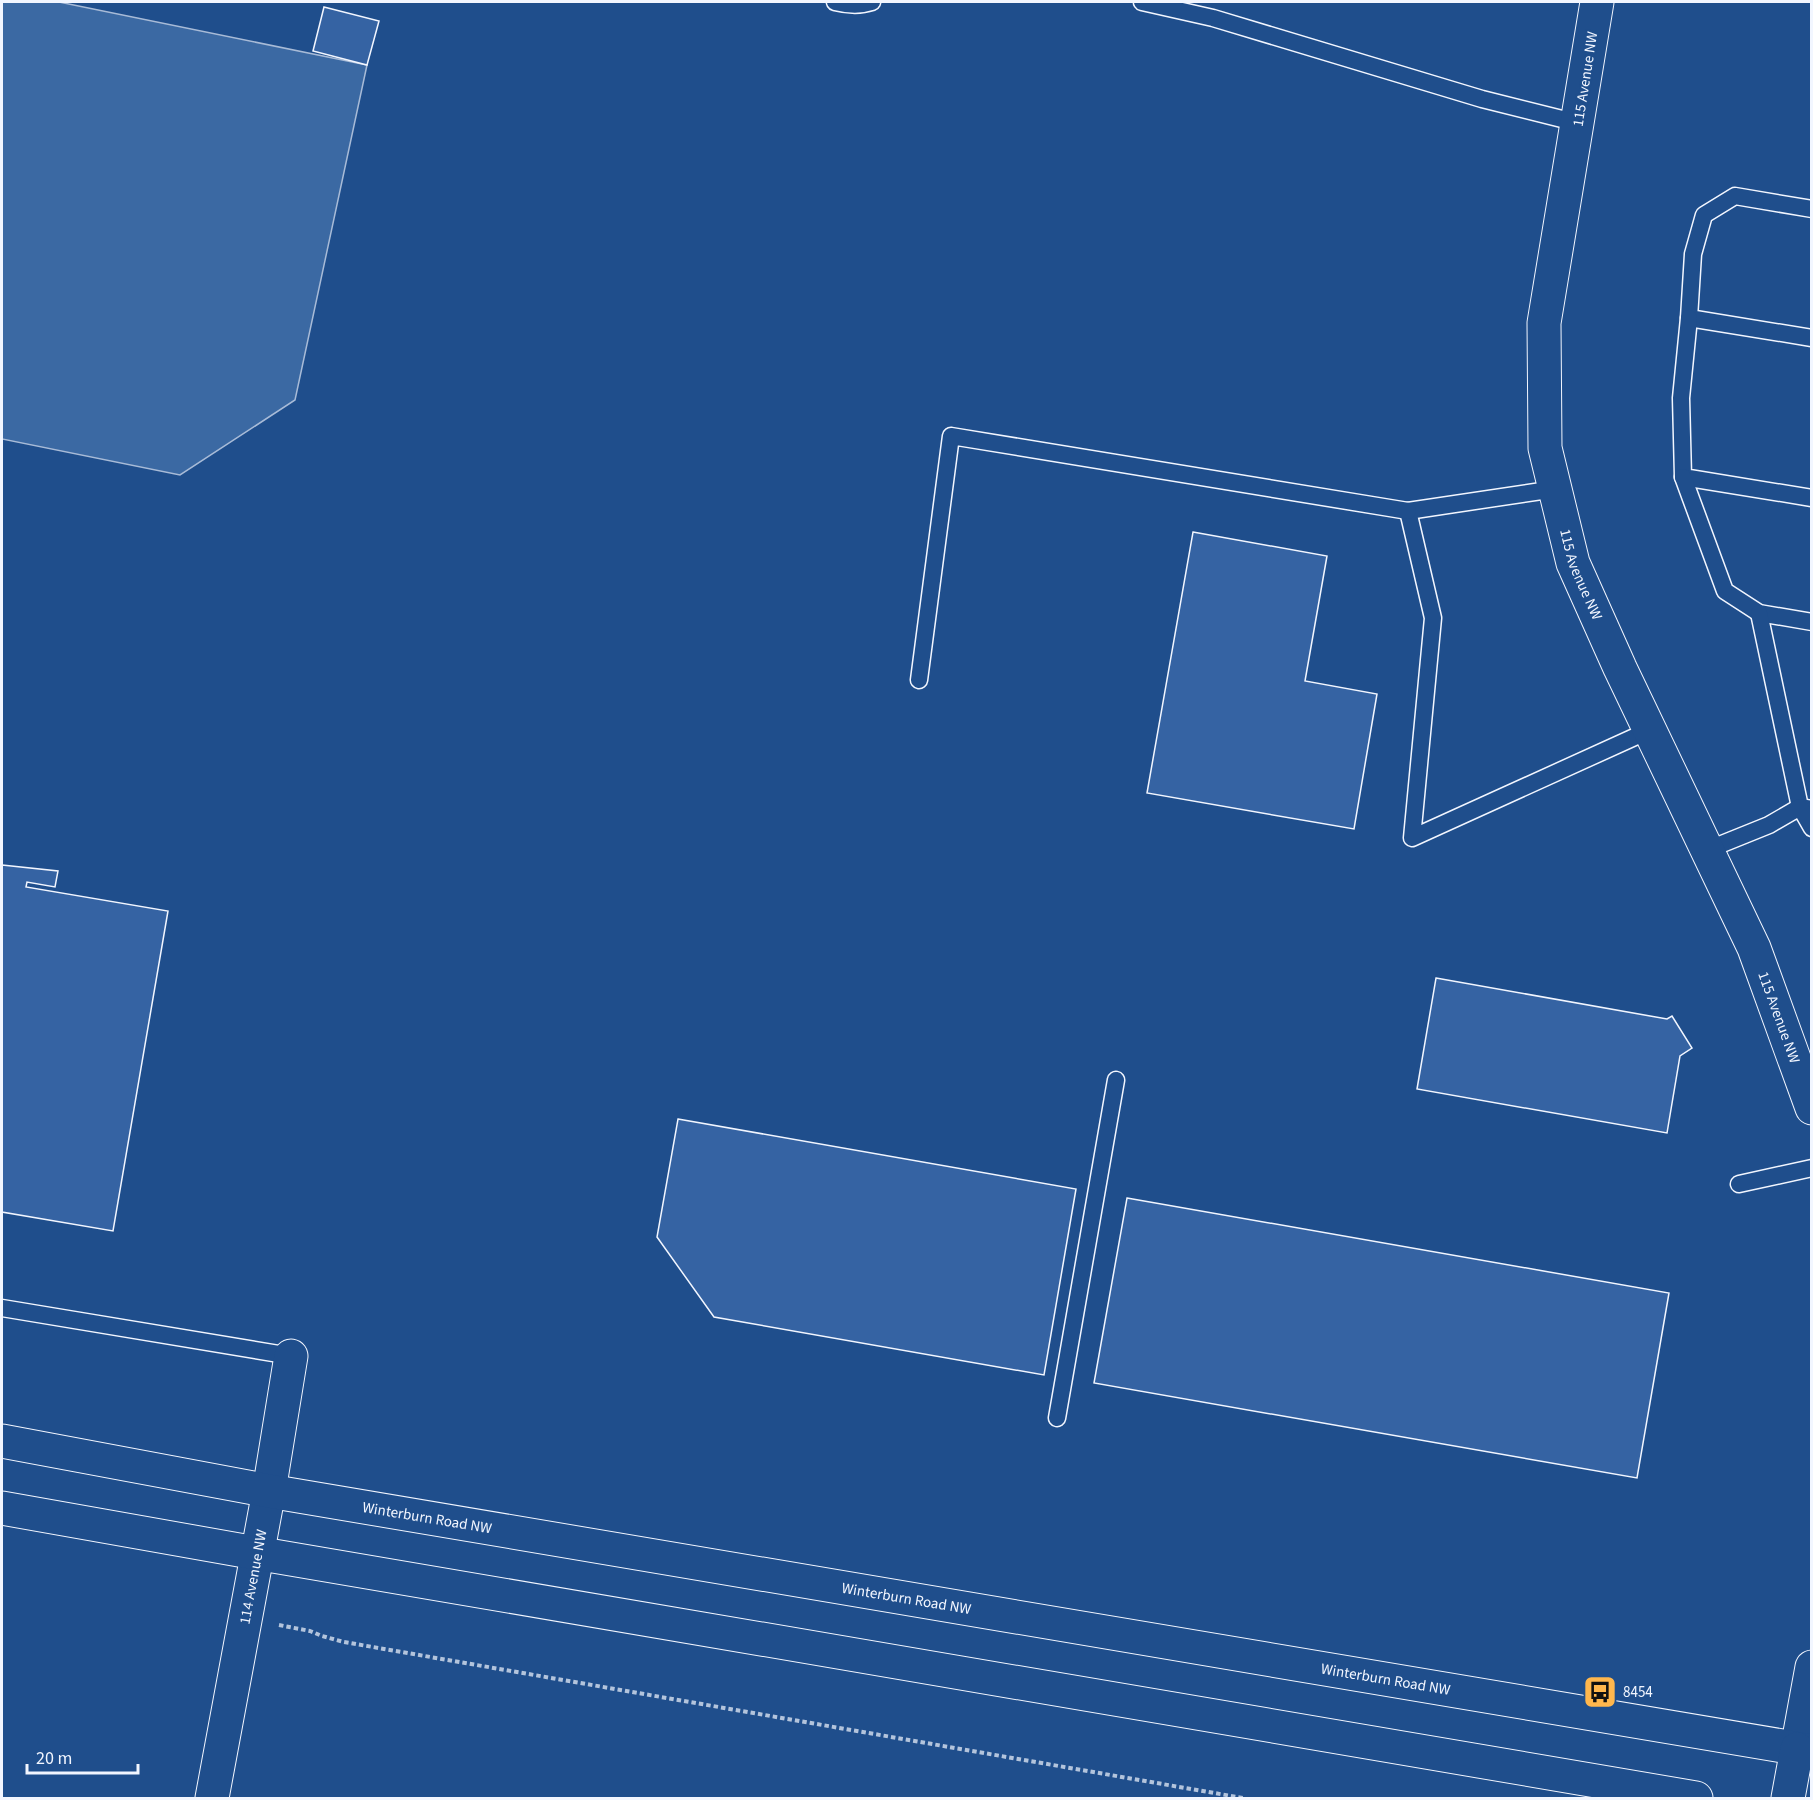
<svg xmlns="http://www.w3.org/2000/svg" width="1813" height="1800" font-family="'Source Sans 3',sans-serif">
<rect width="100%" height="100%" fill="#1f4e8c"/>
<path fill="#3b69a3" stroke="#a8bbd7" stroke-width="1.5" d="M2,2H59L367,65L295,400L180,475L2,439Z"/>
<g fill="#3563a3" stroke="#f2f6ff" stroke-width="1.5">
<path d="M324,7L379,21L367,65L313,51Z"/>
<path d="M1193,532L1327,556L1305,681L1377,694L1354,829L1147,793Z"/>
<path d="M2,865L58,871L55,887L27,882L26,887L168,911L113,1231L2,1212Z"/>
<path d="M1436,978L1667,1019L1672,1016L1692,1048L1680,1056L1667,1133L1417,1089Z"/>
<path d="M678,1119L1076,1189L1044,1375L714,1317L657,1237Z"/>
<path d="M1127,1198L1669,1293L1637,1478L1094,1383Z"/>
</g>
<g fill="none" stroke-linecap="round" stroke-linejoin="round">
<defs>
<g id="lane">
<path d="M835,2C847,5 860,6 872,2"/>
<path d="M1142,2L1213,18L1482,99L1578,123"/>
<path d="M1812,209L1735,196L1704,215L1693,254L1689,318L1812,338"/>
<path d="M1689,318L1681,398L1683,477L1812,498"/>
<path d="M1683,477L1725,591L1759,613L1812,622"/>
<path d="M1555,489L1408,511L1433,618L1412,838L1650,730"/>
<path d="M1759,613L1800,807L1812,809"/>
<path d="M919,680L951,436L1408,511"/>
<path d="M1707,850L1769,825L1800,807L1812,828"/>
<path d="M1739,1184L1812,1168"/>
<path d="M2,1308L291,1356"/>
<path d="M1057,1418L1116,1080"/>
</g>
<g id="street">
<path id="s1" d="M1597,2L1544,323L1545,448L1573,563L1620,668L1754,948L1812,1108"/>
<path d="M1797,1749L1812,1667"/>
<path id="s2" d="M212,1798L269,1491L291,1356"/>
</g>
<g id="secondary">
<path id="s3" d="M2,1441L269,1491L1812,1751"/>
<path d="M2,1508L256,1553L1696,1798"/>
<path d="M1788,1798L1797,1749"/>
</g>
</defs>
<use href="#lane" stroke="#f2f6ff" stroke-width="19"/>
<use href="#street" stroke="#f2f6ff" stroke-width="35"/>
<use href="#secondary" stroke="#f2f6ff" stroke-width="35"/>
<path stroke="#b3c4dc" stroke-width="4" stroke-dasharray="4.5 3" stroke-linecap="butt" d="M279,1625L310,1631L322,1636L344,1642L1243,1798"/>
<use href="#lane" stroke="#1f4e8c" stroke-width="16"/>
<use href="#street" stroke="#1f4e8c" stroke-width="33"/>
<use href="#secondary" stroke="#1f4e8c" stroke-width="33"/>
</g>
<defs>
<symbol id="bus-square" viewBox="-11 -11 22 22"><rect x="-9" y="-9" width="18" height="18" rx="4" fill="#ffb74d" stroke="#1f4e8c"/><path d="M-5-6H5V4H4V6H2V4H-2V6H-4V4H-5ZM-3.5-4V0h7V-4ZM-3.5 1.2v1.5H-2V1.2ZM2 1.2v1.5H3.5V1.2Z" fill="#111"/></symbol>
</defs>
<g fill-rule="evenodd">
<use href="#bus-square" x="1581" y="1673" width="38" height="38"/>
</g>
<g text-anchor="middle" stroke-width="4.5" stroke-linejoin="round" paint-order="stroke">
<g font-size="15" fill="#f2f6ff" stroke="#1f4e8c">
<text transform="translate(1585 79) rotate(-81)" y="5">115 Avenue NW</text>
<text dy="5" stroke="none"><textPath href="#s1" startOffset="582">115 Avenue NW</textPath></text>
<text dy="5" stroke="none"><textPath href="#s1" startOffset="1068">115 Avenue NW</textPath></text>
<text dy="5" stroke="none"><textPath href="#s3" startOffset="432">Winterburn Road NW</textPath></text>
<text dy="5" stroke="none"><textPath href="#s2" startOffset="225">114 Avenue NW</textPath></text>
<text dy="5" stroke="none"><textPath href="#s3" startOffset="918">Winterburn Road NW</textPath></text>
<text dy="5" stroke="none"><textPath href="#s3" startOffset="1404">Winterburn Road NW</textPath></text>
</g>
<g font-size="15" fill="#f2f6ff" stroke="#1f4e8c" text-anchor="start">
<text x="1623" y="1697">8454</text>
</g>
</g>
<rect width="1813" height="1800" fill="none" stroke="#f2f6ff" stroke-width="6"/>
<path d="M27 1764v9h111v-9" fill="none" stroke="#f2f6ff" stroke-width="3"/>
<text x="36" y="1764" font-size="18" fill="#f2f6ff" stroke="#1f4e8c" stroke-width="4.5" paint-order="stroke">20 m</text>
</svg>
